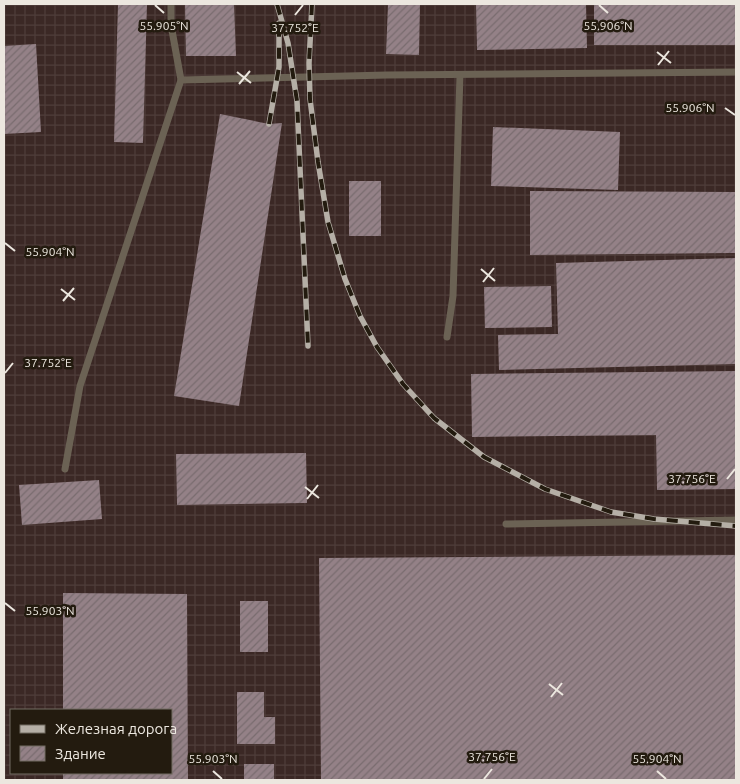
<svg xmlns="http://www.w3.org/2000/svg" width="740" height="784" font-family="Ubuntu,sans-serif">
<defs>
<pattern id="industrial-grid" width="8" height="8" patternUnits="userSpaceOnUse" patternTransform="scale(1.25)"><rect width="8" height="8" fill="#3b2825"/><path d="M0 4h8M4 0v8" fill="none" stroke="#4e3d3a"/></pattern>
<pattern id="building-hatch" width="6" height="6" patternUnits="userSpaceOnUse" patternTransform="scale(1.25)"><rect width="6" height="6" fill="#948187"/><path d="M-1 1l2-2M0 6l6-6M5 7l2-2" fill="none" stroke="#796c6f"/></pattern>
</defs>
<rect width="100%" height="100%" fill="#2d2519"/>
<path fill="url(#industrial-grid)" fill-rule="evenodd" d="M4,4H736V780H4ZM11,710H171V773H11Z"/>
<g fill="url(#building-hatch)">
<path d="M118,4H147L143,143L114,142Z"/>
<path d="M185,4H234L236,56H186Z"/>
<path d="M388,4H420L419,55L386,54Z"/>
<path d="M476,4H586L587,48L477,50Z"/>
<rect x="594" y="4" width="142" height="41"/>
<path d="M36,44L41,132L4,134V46Z"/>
<path d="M220,114L269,124L282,123L239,406L174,396Z"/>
<path d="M493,127L620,132L618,190L491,186Z"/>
<rect x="349" y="181" width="32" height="55"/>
<path d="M530,191L736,192V253L530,255Z"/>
<path d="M736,258V364L499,370L498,335L558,334L556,263Z"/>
<path d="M551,286L552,327L485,328L484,287Z"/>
<path d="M736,371V489L657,490L656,435L472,437L471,374Z"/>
<path d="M306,453L307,503L177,505L176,454Z"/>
<path d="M99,480L102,519L22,525L19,485Z"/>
<path d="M736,555V780H321L319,558Z"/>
<path d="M63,593L187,594L188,780H63V773H171V710H63Z"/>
<rect x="240" y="601" width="28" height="51"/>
<path d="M237,692H264V717H275V744H237Z"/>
<rect x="244" y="764" width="30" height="16"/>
</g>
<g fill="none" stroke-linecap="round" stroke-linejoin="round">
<g stroke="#6b6254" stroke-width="7">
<path d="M171,4V25L181,80"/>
<path d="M447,337L453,296L460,75"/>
<path d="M65,469L80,386L181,80L387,75L736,72"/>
<path d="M506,524L736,520"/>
</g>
<defs>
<g id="rail">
<path d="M277,4L288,43L297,101L308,346"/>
<path d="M312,4L309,63L310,99L318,162L328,222L345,279L360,316L377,347L403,384L434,418L484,457L545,489L611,512L654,519L736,526"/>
<path d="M269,124L279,67V23"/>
</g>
</defs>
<use href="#rail" stroke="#b5afa6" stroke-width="5.5"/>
<use href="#rail" stroke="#231b0f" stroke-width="4" stroke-dasharray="11" stroke-linecap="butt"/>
</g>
<path fill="none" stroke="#ece7df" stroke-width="2" d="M155,5L164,13M599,5L608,13M295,15L303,5M657,52L671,63M658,65L669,51M237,72L251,83M239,84L250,71M725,108L735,115M5,243L15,251M481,269L495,281M483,282L494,268M61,289L75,300M63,301L74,288M5,373L13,363M727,479L735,469M305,487L319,498M307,499L318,485M5,603L15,611M549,684L563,695M551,697L562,683M213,771L222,779M657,771L666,779M484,779L492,769"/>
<g font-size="12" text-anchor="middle" fill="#ece7df" stroke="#231b0f" stroke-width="5" stroke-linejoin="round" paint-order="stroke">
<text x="164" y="30">55.905°N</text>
<text x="608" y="30">55.906°N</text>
<text x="295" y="32">37.752°E</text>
<text x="690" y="112">55.906°N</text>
<text x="50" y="256">55.904°N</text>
<text x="48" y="367">37.752°E</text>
<text x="692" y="483">37.756°E</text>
<text x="50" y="615">55.903°N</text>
<text x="492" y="761">37.756°E</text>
<text x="213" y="763">55.903°N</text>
<text x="657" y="763">55.904°N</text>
</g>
<rect width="740" height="784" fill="none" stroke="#ece7df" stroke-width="10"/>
<rect x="10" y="709" width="162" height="65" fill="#231b0f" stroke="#736d62"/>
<rect x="20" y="725" width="25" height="8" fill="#b5afa6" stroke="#736d62"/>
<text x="55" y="734" font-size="15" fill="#ece7df">Железная дорога</text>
<rect x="20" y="746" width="25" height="15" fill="url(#building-hatch)" stroke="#736d62"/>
<text x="55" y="759" font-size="15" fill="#ece7df">Здание</text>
</svg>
